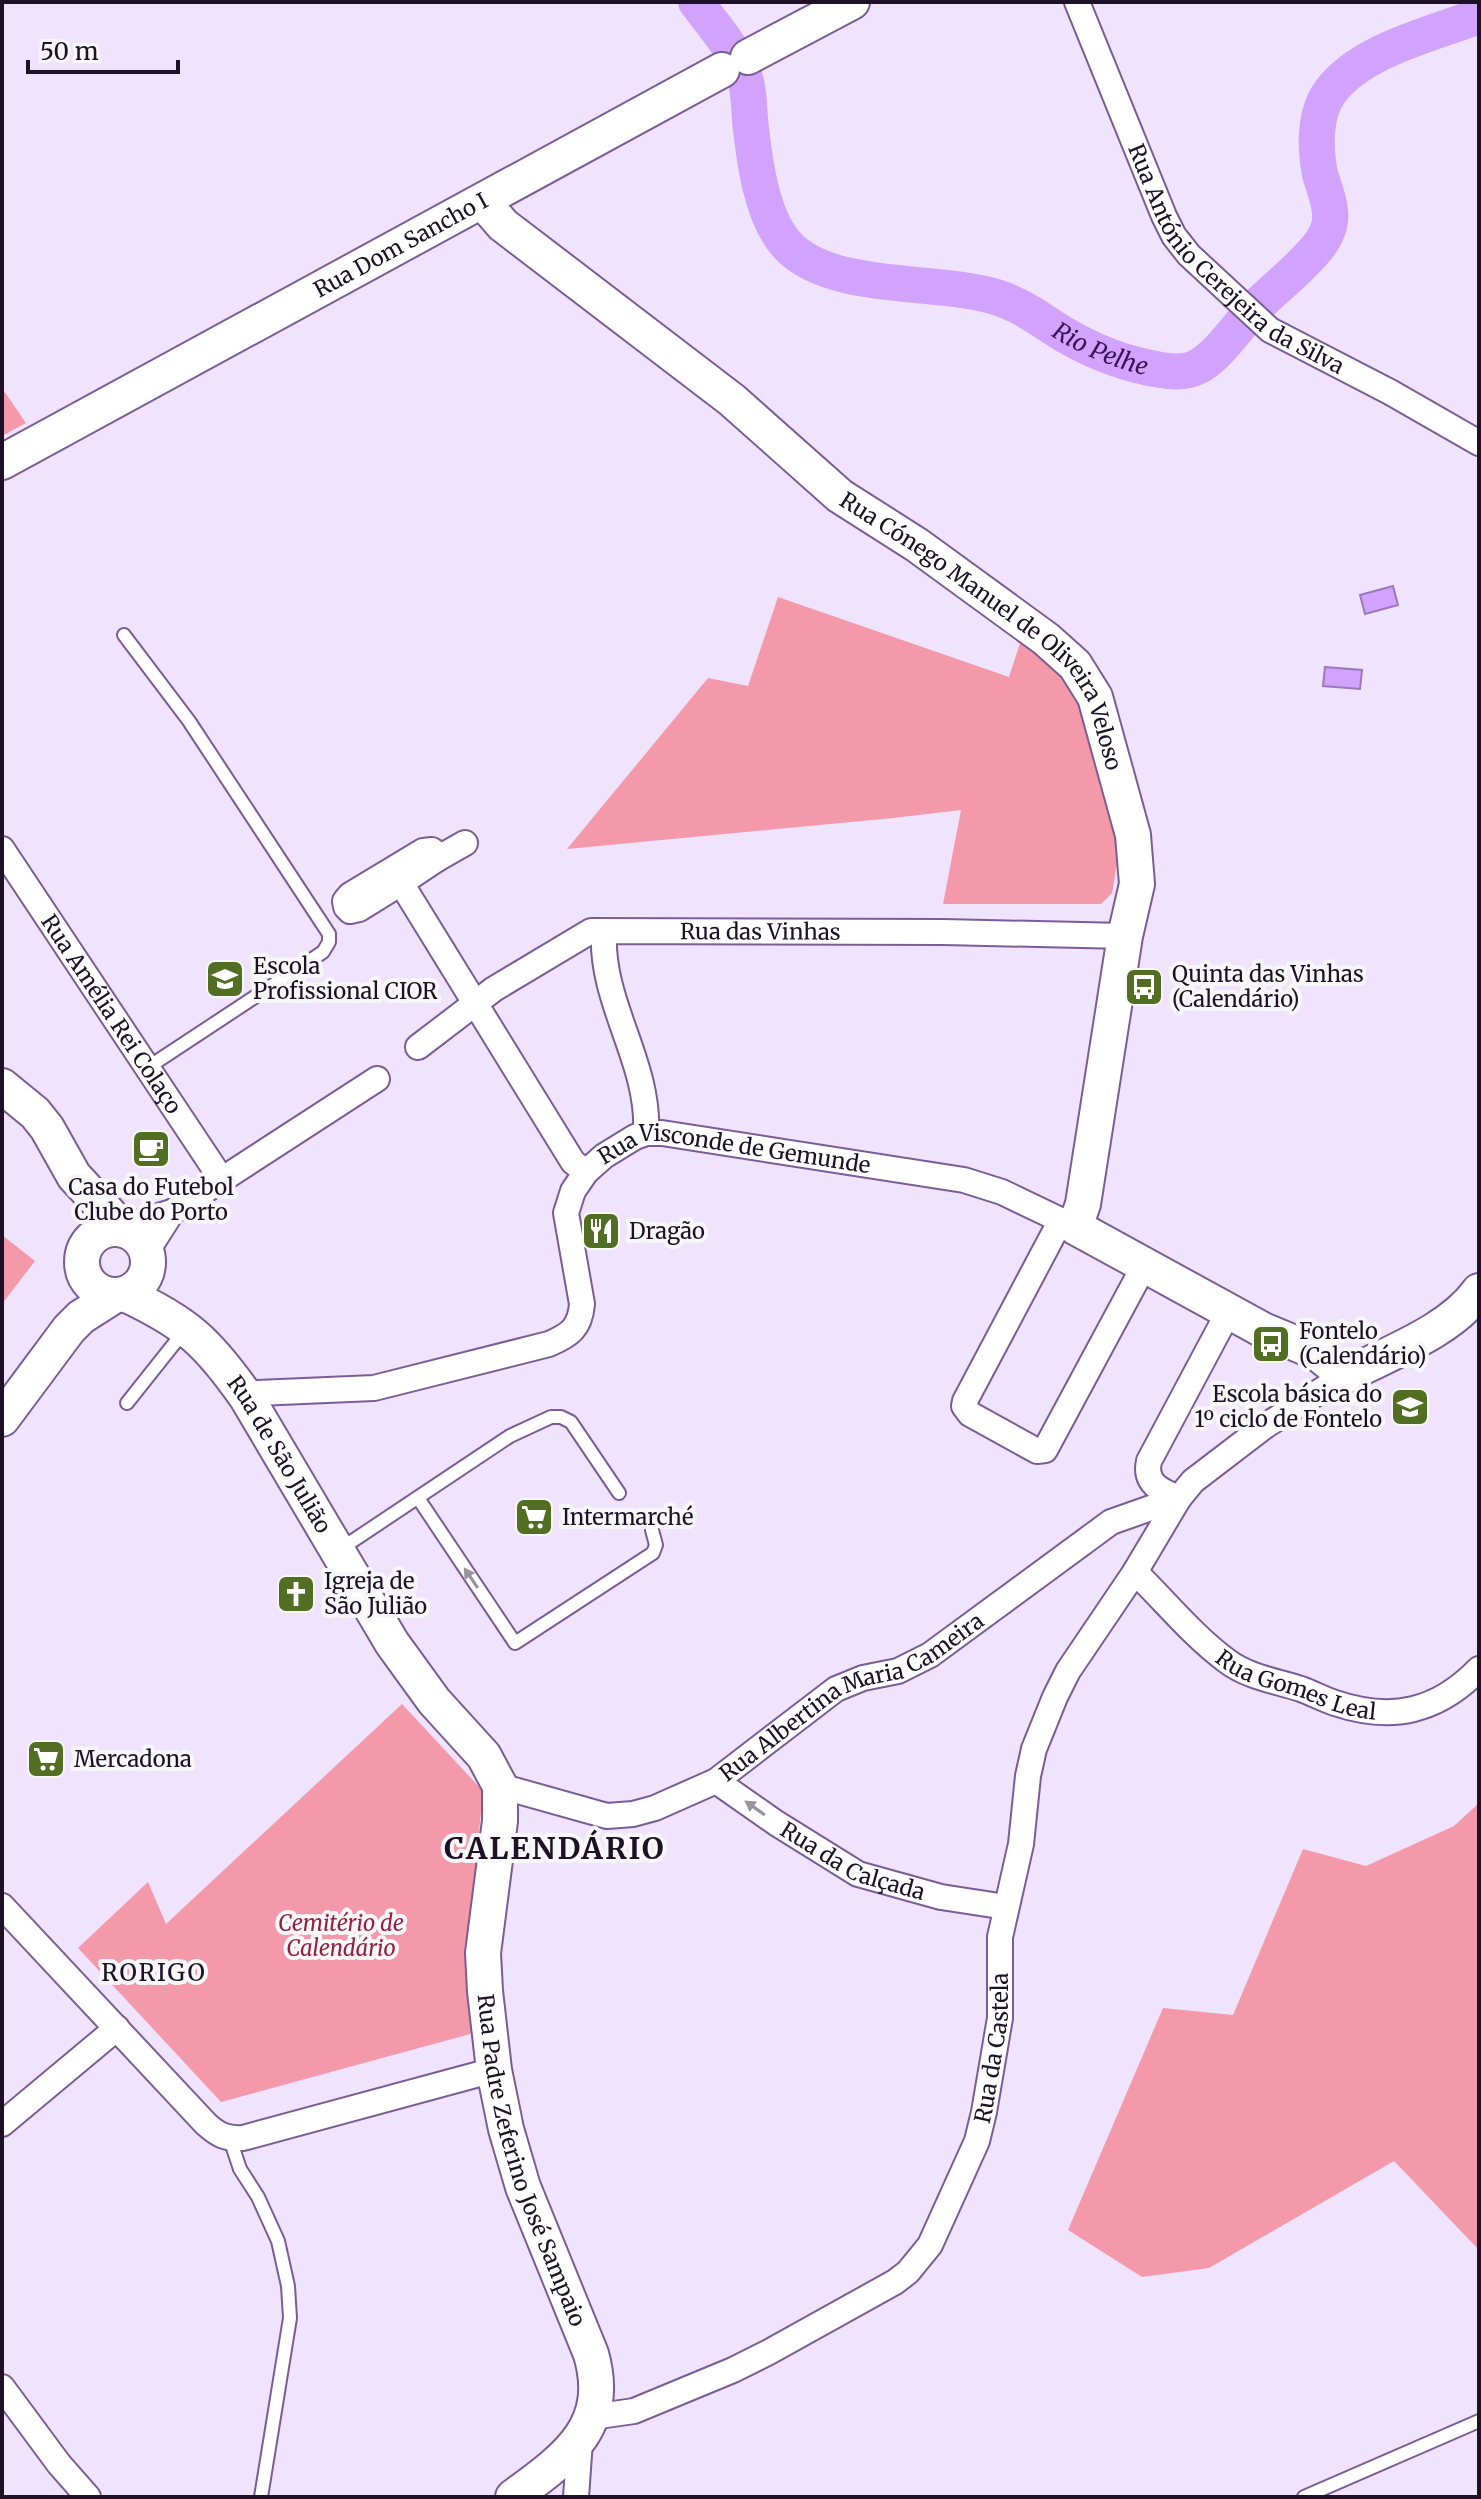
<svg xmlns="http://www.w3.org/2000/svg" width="1481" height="2499" font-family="Merriweather,serif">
<rect width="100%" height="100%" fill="#f0e3fe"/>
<g fill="#f399aa">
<path d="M2,388L26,423L2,436Z"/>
<path d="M778,597L1009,677L1023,634L1082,692L1114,808L1117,864L1112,893L1101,904H943L961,810L893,818L567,849L708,678L748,686Z"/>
<path d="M2,1235L35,1261L2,1304Z"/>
<path d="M402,1704L483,1791L471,1914L474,2033L221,2102L78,1948L148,1882L166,1924Z"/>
<path d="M1479,1803V2250L1394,2161L1209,2268L1142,2277L1068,2230L1163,2008L1233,2015L1303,1849L1366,1866L1454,1826Z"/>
</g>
<g fill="#d1a3fc" stroke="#9b77bc" stroke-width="2">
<path d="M1393,586L1398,605L1365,614L1360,595Z"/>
<path d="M1325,667L1362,670L1360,689L1323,686Z"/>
</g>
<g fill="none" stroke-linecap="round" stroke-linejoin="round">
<path stroke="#d1a3fc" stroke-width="36" id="s1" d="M696,2C712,24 733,47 743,72C749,87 749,105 750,120C754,158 761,218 788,246C831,292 939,279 996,297C1022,305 1042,321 1065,335C1094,352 1129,365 1161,370C1173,372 1186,373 1197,367C1218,357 1239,324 1256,307C1276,287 1299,270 1317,248C1323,241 1329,230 1330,221C1332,205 1324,189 1320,174C1315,148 1314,114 1330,92C1361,50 1432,34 1479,16"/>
<defs>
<g id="lane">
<path d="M124,635L189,721L329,934V942L323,952L147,1068"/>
<path d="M127,1403L185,1330"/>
<path d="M418,1498L515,1643L653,1553L656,1545L652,1530"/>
<path d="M339,1550L510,1436L551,1417H561L571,1422L619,1493"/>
<path d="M230,2139L240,2169L258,2197L278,2241L288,2286L290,2318L261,2497"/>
<path d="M1304,2497L1479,2421"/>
</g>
<g id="street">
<path id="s2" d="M1077,2L1164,216L1174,236L1189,255L1270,330L1390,392L1479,443"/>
<path id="s3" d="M2,849L222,1180"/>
<path d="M437,859L465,843"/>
<path d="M401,883L437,859L436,853L432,850L423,851L350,895L345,901L346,907L350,911L359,909L401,883L573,1162L586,1172"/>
<path d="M604,932C600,1003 650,1062 646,1133"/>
<path id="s4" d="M418,1047L494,989L591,931L943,932L1125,936"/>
<path d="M1061,1220L965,1401L964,1406L970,1414L1037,1451L1045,1450L1144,1266"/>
<path d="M124,1230L139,1222L172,1212L377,1079"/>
<path d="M147,1251L172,1212"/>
<path id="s5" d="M247,1398L257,1393L374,1388L549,1344C570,1335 580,1328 582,1304L566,1213L573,1191L586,1172L604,1156L635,1137L646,1133H662L964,1180L1002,1192L1075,1227"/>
<path d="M1179,1498C1160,1491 1144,1483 1149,1461L1229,1311"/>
<path id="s6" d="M1135,1572C1165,1601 1193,1636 1227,1661C1248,1677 1276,1681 1301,1689C1312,1693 1323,1699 1335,1703C1392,1722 1437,1712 1479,1669"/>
<path id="s7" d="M716,1781L776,1823L858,1874L941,1897L1006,1907"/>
<path id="s8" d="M500,1786L607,1816L633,1814L655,1808L716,1781L836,1689L863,1678L898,1671L930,1655L1111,1522L1179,1498"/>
<path d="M2,1906L206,2124C218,2135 226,2139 243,2138L494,2070"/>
<path d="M2,2124L117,2028"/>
<path d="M2,2387L59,2464L88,2497"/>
<path id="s9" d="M592,2417L634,2411L733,2370L769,2352L895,2282L908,2272L930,2245L977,2141L984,2112L1000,2018V1937L1021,1844L1028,1776L1034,1749L1055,1697L1068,1671L1135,1572L1179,1498L1193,1481L1265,1426L1341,1378"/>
<path d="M576,2497L580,2441"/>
</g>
<g id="secondary">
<path d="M748,57L852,2"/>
<path id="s10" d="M483,202L503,225L732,400L840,496L917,545L1046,639L1075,665L1095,697L1133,835L1137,884L1125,936L1083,1204L1075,1227L1263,1330L1316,1352L1332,1365L1341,1378C1386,1354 1450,1332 1479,1291"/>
<path id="s11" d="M2,462L722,70"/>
<path d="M2,1086L35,1113L47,1128L74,1176L124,1230"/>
<circle cx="115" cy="1262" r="33"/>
<path id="s12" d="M125,1294C187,1323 208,1342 247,1398L392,1643L434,1701L484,1756L500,1786V1821L483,1953L485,1991L494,2070L506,2129L523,2187L591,2354C612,2427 566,2458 513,2497"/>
<path d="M2,1419L69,1329L81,1317L114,1296"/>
</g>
</defs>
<use href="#lane" stroke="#7b5c97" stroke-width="16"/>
<use href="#street" stroke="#7b5c97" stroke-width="28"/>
<use href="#secondary" stroke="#7b5c97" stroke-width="38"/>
<use href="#lane" stroke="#fff" stroke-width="12"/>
<use href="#street" stroke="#fff" stroke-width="24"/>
<use href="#secondary" stroke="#fff" stroke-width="34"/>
</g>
<defs><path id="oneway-solid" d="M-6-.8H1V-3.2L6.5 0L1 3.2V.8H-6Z" transform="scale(2)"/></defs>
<g fill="#99939e">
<use href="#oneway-solid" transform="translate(471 1578) rotate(-124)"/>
<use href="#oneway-solid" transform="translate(755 1808) rotate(-145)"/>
</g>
<defs>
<symbol id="school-square" viewBox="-11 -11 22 22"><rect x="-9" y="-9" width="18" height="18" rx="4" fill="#516e22" stroke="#f7f7f7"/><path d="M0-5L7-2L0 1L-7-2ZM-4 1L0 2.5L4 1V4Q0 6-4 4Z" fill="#fff"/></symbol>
<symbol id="bus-square" viewBox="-11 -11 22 22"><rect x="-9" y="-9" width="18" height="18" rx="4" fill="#516e22" stroke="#f7f7f7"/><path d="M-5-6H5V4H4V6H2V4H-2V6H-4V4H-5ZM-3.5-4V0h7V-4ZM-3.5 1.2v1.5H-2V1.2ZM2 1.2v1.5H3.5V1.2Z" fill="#fff"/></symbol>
<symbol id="cafe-square" viewBox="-11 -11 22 22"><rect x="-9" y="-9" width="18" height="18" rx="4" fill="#516e22" stroke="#f7f7f7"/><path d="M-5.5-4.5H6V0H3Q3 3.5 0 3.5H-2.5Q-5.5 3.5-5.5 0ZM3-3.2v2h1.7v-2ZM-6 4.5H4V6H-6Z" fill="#fff"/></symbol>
<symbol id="restaurant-square" viewBox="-11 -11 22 22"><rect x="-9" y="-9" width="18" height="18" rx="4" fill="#516e22" stroke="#f7f7f7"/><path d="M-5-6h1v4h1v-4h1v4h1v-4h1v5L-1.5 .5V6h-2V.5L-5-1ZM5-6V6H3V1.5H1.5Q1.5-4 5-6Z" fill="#fff"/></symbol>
<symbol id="supermarket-square" viewBox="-11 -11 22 22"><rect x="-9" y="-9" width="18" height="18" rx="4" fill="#516e22" stroke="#f7f7f7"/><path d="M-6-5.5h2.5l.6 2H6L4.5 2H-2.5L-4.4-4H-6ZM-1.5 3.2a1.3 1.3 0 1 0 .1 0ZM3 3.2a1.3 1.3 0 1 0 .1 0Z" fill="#fff"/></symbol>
<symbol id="church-square" viewBox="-11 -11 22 22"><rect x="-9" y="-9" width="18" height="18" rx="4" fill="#516e22" stroke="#f7f7f7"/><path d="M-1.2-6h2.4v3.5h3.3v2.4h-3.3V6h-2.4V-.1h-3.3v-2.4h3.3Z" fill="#fff"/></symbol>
</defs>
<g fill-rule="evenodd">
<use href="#school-square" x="203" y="957" width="44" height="44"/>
<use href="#bus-square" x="1122" y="965" width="44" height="44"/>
<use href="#cafe-square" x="129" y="1127" width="44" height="44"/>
<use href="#restaurant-square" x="579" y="1209" width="44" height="44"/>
<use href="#bus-square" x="1249" y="1322" width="44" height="44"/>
<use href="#school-square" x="1388" y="1385" width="44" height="44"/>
<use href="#supermarket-square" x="512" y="1495" width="44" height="44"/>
<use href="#church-square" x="274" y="1572" width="44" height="44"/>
<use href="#supermarket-square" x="24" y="1737" width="44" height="44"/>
</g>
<g text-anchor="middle" stroke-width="8" stroke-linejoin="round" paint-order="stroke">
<g font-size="22" fill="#1d1027" stroke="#f7f7f7">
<text dy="8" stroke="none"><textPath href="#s11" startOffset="454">Rua Dom Sancho I</textPath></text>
<text dy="8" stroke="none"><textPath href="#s2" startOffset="312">Rua António Cerejeira da Silva</textPath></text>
<text dy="8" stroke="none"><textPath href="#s10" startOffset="666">Rua Cónego Manuel de Oliveira Veloso</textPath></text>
<text dy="8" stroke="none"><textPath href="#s4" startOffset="378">Rua das Vinhas</textPath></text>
<text dy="8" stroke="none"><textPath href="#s3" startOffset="198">Rua Amélia Rei Colaço</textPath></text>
<text dy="8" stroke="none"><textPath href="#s5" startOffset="662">Rua Visconde de Gemunde</textPath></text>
<text dy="8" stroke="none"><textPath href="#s12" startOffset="228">Rua de São Julião</textPath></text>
<text dy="8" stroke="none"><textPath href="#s6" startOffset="202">Rua Gomes Leal</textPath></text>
<text dy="8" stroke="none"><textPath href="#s8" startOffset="388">Rua Albertina Maria Cameira</textPath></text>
<text dy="8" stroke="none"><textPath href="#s7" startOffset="160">Rua da Calçada</textPath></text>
<text dy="8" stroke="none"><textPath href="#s9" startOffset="594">Rua da Castela</textPath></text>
<text dy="8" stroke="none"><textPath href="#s12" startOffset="1010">Rua Padre Zeferino José Sampaio</textPath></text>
</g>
<g font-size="22" fill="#1d1027" stroke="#f7f7f7" text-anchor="start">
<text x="253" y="974">Escola<tspan x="253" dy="25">Profissional CIOR</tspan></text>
<text x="1172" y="982">Quinta das Vinhas<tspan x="1172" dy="25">(Calendário)</tspan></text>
<text x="151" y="1195" text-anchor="middle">Casa do Futebol<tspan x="151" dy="25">Clube do Porto</tspan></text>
<text x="629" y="1239">Dragão</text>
<text x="1299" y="1339">Fontelo<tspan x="1299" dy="25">(Calendário)</tspan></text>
<text x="1382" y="1402" text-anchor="end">Escola básica do<tspan x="1382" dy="25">1º ciclo de Fontelo</tspan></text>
<text x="562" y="1525">Intermarché</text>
<text x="324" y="1589">Igreja de<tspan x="324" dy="25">São Julião</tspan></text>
<text x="74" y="1767">Mercadona</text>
</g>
<g font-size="22" font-style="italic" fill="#961f45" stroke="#f7f7f7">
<text x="341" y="1931">Cemitério de<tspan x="341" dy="25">Calendário</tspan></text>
</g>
<g font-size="24" font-style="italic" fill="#3b1357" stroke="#f7f7f7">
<text dy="8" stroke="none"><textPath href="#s1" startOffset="602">Rio Pelhe</textPath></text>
</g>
<g font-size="24" letter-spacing="2" fill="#1d1027" stroke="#f7f7f7">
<text x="154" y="1981">RORIGO</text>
</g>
<g font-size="30" font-weight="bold" letter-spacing="2" fill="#1d1027" stroke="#f7f7f7">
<text x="555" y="1859">CALENDÁRIO</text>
</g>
</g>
<rect width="1481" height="2499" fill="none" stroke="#1d1027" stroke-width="8"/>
<path d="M28 60v12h150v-12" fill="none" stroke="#1d1027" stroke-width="4"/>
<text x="40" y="60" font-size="24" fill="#1d1027" stroke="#f7f7f7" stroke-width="6" paint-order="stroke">50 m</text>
</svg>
